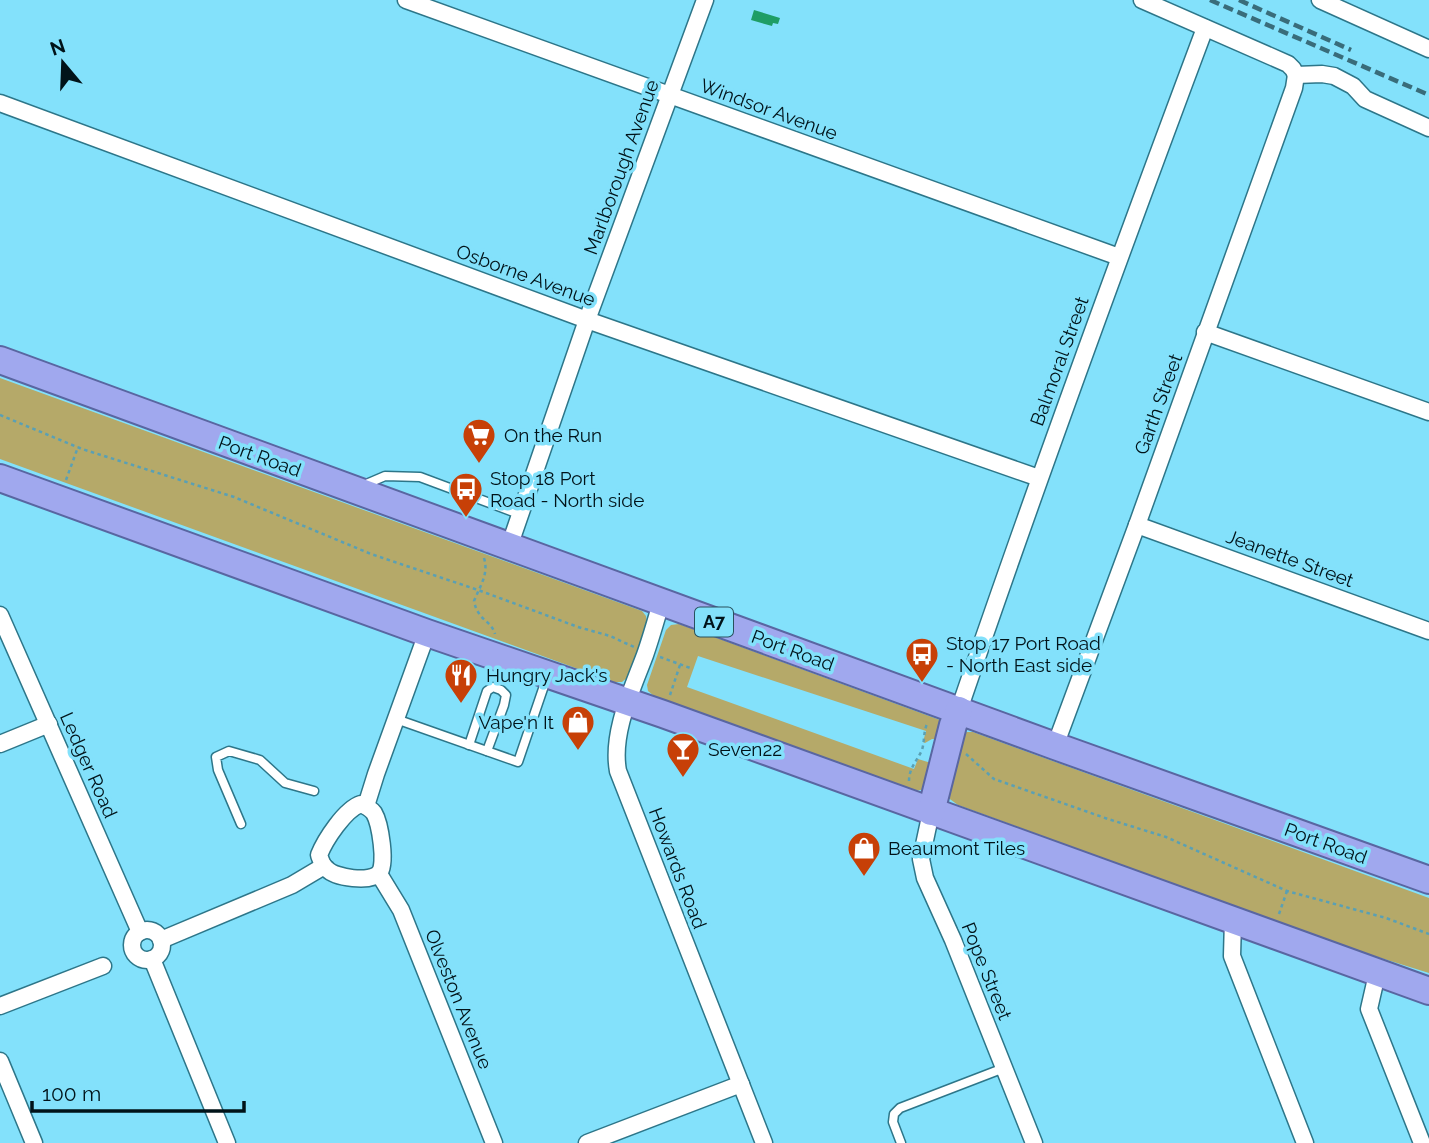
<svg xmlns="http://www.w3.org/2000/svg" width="1429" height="1143" font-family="Raleway,sans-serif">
<rect width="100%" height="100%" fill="#83e1fb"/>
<g fill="#b5a969">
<path d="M0,378L642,611L646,616L647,624L628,677L622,682H614L0,459Z"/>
<path d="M679,624L940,720L942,723L936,739H932L925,743L923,742L926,731L698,656L687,687L914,769L918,759L931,763L925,789L916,791L654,696L648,691L647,685L666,630L671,625Z"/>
<path d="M967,732H973L1429,898V973L1336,944L958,805L947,797L963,734Z"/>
</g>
<path fill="#1f9d65" d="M754,10L780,18L778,24L773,23L772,26L751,20Z"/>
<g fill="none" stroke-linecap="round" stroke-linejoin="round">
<defs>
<g id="service">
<path d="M364,485L385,476L420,477L519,514"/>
<path d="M396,719L518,762L547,677"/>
<path d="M469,745L487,691L493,687L501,690L506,695L504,705L487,751"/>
<path d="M241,824L218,770L216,757L229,751L260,760L285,783L314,791"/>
<path d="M901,1143L893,1122L894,1114L900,1108L1004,1068"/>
</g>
<g id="minor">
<path d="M406,0L1119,257"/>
<path d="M1142,0L1288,64L1293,69L1296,75"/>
<path d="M1320,0L1429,49"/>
<path d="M1296,75L1322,74L1334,76L1353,86L1365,99L1429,128"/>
<path d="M0,103L587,320L1039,478"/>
<path d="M1205,332L1429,412"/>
<path d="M1137,525L1429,631"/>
<path d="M509,547L587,320L705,0"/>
<path d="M661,603C656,620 651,638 645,655C632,690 611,733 618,771L764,1143"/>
<path d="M0,615L140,932"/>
<path d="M959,710C1037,481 1120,255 1205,28"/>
<path d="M0,744L49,724"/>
<path d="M1055,746L1137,525L1294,88L1296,75"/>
<path d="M361,804C366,806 370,808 374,813C380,823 387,865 379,873C371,883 335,878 327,869C322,866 321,860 319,855C325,840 345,809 361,804Z"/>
<path d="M366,806L376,774L427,633"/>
<path d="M931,812L921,859L925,878L953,940L1034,1143"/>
<path d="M379,874L401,910L494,1143"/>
<path d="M1233,920L1232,956L1305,1143"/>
<circle cx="147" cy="945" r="15"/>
<path d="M161,940L292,885L324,866"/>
<path d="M152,959L227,1143"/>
<path d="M1377,974L1369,1009L1422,1143"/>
<path d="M0,1006L103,966"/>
<path d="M0,1061L34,1143"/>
<path d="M587,1143L741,1084"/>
</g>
<g id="trunk">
<path d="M0,360L1055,746L1429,880"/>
<path d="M0,478L427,633L663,714L1429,991"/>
<path d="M931,812L953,725L959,710"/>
</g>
</defs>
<use href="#service" stroke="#2d7689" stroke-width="11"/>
<use href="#minor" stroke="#2d7689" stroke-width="19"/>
<use href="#trunk" stroke="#5966a1" stroke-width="30"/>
<g stroke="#5aa0b4" stroke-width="2.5" stroke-dasharray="3.5 3.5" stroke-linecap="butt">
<path d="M0,415L82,449L234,497L371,554L478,590L578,627L610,636L634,647"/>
<path d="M66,480L78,447"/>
<path d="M484,558C489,574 480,586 474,601C478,621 491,620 495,634"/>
<path d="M660,657L693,669"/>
<path d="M670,695L680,665"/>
<path d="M966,754L994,779L1108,819L1166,837L1287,891L1386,918L1429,934"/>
<path d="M909,781C909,768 917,761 922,750C925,740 923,731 928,722"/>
<path d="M1279,914L1287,891"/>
</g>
<use href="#service" stroke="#fff" stroke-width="8"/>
<use href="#minor" stroke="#fff" stroke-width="16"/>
<use href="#trunk" stroke="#a0a8ee" stroke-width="26"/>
<g stroke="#396c7a" stroke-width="4.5" stroke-dasharray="10 5" stroke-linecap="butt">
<path d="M1210,0L1429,95"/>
<path d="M1239,0L1351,50"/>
</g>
</g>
<defs>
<symbol id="supermarket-pin" viewBox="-11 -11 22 30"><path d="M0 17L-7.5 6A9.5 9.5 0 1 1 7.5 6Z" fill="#c74007" stroke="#83e1fb"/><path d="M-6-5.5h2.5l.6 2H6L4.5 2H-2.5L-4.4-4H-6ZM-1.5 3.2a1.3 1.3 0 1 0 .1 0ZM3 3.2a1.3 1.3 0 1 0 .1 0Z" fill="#fff"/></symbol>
<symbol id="bus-pin" viewBox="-11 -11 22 30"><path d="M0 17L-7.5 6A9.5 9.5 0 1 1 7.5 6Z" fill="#c74007" stroke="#83e1fb"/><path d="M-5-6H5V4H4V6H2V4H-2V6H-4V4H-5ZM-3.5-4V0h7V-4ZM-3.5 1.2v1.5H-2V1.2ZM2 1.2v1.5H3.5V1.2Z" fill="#fff"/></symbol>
<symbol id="restaurant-pin" viewBox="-11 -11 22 30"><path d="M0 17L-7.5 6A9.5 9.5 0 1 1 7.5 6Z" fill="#c74007" stroke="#83e1fb"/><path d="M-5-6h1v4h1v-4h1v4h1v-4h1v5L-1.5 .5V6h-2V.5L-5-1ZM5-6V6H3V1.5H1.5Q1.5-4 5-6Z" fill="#fff"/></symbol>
<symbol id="shop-pin" viewBox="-11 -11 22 30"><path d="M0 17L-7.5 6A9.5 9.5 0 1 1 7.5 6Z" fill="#c74007" stroke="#83e1fb"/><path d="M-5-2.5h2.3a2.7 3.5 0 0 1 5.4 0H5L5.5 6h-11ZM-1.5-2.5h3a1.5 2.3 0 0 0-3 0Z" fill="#fff"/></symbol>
<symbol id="bar-pin" viewBox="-11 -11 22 30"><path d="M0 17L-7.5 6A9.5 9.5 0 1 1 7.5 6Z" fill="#c74007" stroke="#83e1fb"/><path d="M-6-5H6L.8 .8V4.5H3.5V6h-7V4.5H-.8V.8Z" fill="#fff"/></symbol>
</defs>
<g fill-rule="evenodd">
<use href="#supermarket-pin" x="460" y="416" width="38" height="52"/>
<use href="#bus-pin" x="447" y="470" width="38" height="52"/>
<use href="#bus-pin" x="903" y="635" width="38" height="52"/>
<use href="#restaurant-pin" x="442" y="656" width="38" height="52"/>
<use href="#shop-pin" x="559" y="703" width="38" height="52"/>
<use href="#bar-pin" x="664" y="730" width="38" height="52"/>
<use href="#shop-pin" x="845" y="829" width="38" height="52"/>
</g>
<g text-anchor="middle" stroke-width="7" stroke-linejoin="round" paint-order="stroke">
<rect fill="#83e1fb" stroke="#28515d" stroke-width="2" x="695" y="607.5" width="38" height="29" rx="5"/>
<g font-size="18" font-weight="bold" fill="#011319">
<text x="714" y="628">A7</text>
</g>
<g font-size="19" fill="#011319" stroke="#83e1fb">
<text transform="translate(769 109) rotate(20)" y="7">Windsor Avenue</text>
<text transform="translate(621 167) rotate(-70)" y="7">Marlborough Avenue</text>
<text transform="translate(526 275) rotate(20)" y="7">Osborne Avenue</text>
<text transform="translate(1059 361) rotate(-70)" y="7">Balmoral Street</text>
<text transform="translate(1158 404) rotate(-70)" y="7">Garth Street</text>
<text transform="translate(260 456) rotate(20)" y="7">Port Road</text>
<text transform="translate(1290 558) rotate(20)" y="7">Jeanette Street</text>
<text transform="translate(793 650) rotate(20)" y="7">Port Road</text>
<text transform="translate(89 765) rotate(66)" y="7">Ledger Road</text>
<text transform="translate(1326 843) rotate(20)" y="7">Port Road</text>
<text transform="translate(678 868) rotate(69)" y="7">Howards Road</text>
<text transform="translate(987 971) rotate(68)" y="7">Pope Street</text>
<text transform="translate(459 999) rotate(68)" y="7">Olveston Avenue</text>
</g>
<g font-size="19" fill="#011319" stroke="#83e1fb" text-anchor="start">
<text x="504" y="442">On the Run</text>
<text x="490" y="485">Stop 18 Port<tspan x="490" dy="22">Road - North side</tspan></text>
<text x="946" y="650">Stop 17 Port Road<tspan x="946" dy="22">- North East side</tspan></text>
<text x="486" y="682">Hungry Jack's</text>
<text x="554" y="729" text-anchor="end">Vape'n It</text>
<text x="708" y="756">Seven22</text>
<text x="888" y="855">Beaumont Tiles</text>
</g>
</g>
<g transform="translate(63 63) rotate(341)" stroke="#83e1fb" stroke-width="5" paint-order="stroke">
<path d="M0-5L12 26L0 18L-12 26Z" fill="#011319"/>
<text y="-10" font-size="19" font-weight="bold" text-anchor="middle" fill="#011319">N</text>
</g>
<path d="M32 1101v10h212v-10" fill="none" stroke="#011319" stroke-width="3.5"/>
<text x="42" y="1101" font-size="21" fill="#011319" stroke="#83e1fb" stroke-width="5" paint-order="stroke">100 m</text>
</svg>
